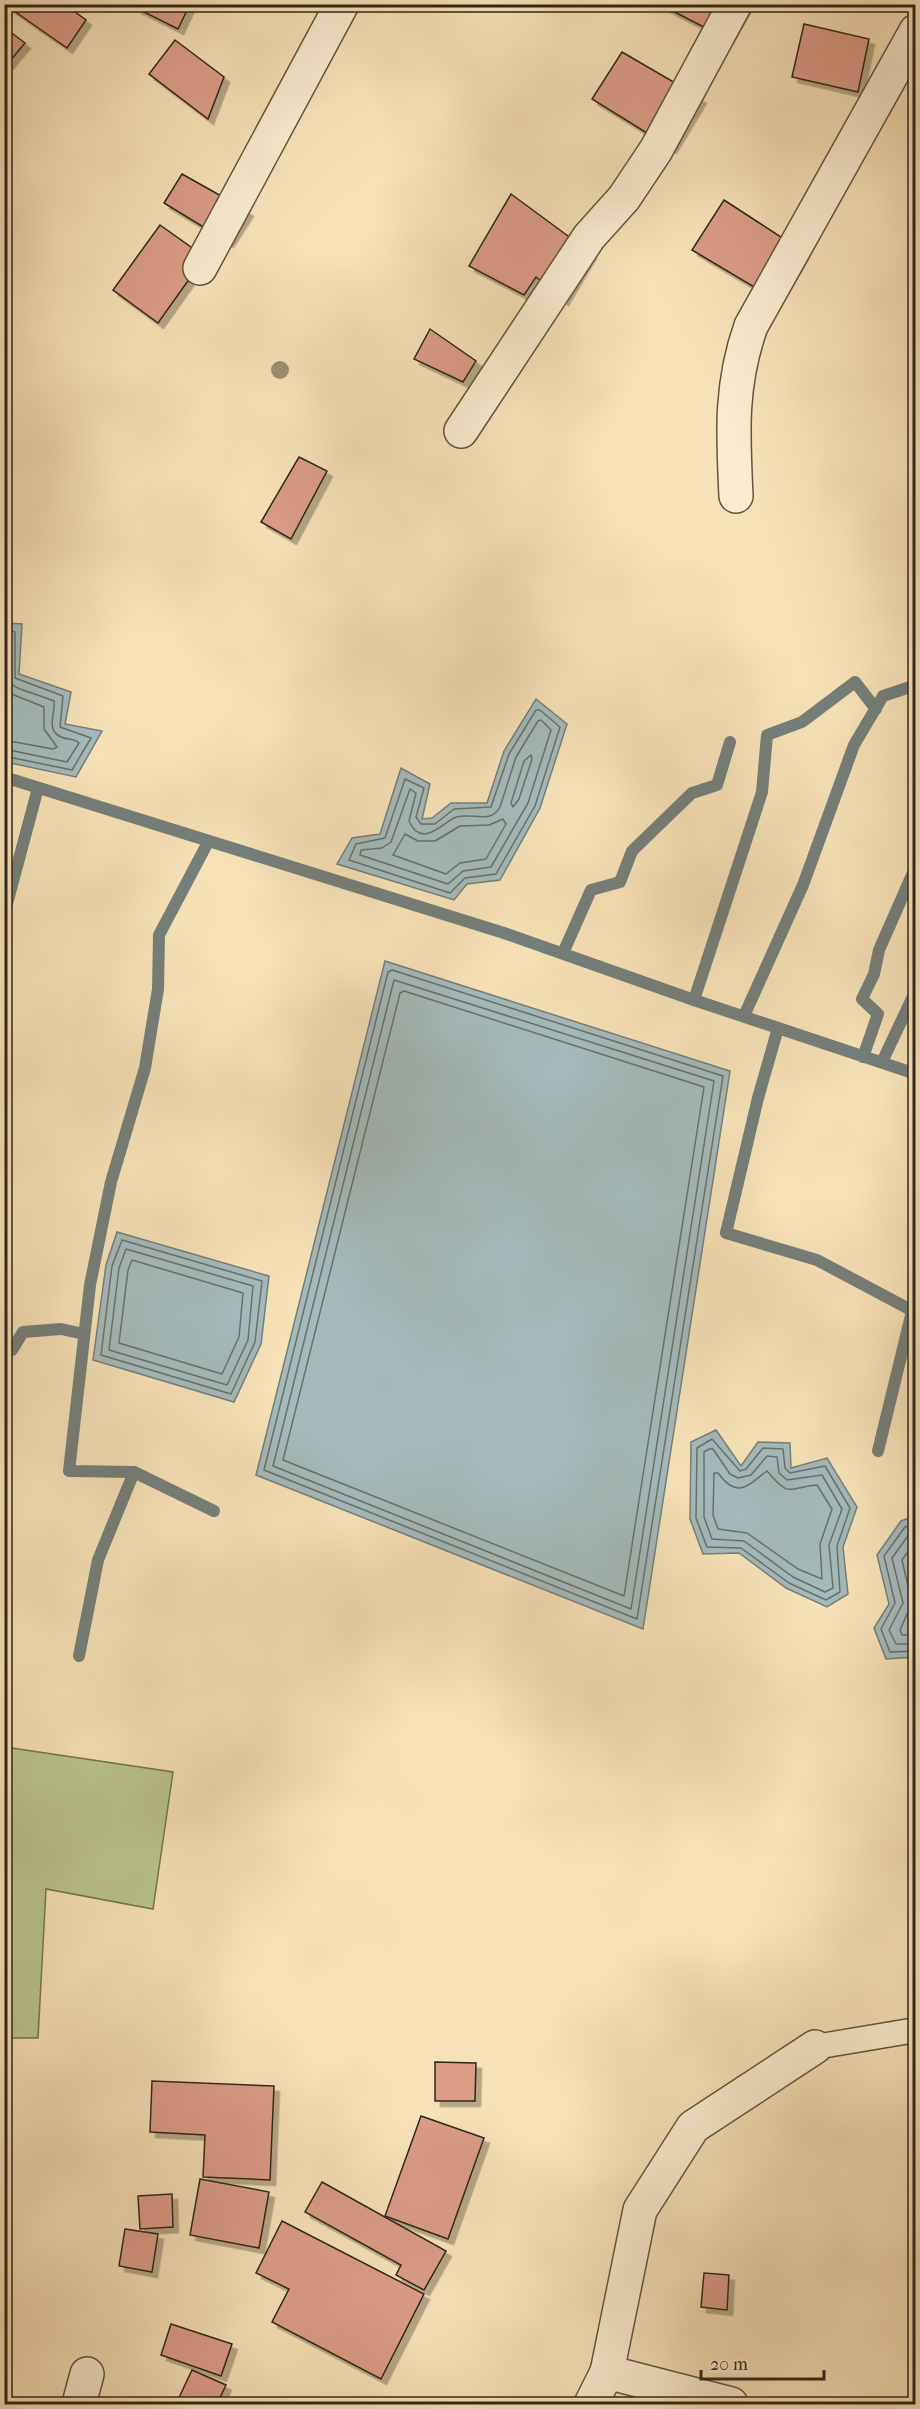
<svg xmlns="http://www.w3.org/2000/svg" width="920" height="2409" font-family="'IM FELL French Canon',serif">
<defs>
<filter id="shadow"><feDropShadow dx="5.5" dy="5.5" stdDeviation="0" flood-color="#0004"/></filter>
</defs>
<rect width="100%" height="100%" fill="#f7e2b7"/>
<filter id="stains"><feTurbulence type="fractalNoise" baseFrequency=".00333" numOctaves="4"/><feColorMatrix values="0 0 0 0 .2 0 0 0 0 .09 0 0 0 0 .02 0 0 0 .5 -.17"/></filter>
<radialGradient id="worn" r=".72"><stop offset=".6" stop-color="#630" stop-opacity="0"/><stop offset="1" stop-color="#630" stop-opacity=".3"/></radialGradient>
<path fill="#bac490" stroke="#747556" stroke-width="1.5" d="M5,1747L173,1772L153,1909L46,1889L38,2038H5Z"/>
<g fill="#a4babb" stroke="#757f7b" stroke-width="1.5">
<path d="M4,623L22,624L19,674L71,692L65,724L102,731L76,777L5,762Z"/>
<path d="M536,699L567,724L540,808L500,880L467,884L454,900L337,864L352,838L380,834L401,768L430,784L422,819L432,818L451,803H487L504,751Z"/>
<path d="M385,961L730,1071L643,1629L256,1475Z"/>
<path d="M117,1232L269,1276L261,1344L234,1402L93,1360L106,1265Z"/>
<path d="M716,1430L741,1466L758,1442L790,1443L791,1468L827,1458L857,1507L843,1547L848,1594L827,1607L786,1588L739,1553L703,1554L690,1519L691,1442Z"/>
<path d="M915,1516V1657L886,1659L874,1628L889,1604L877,1555L901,1521Z"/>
</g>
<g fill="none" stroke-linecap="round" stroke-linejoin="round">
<g stroke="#6a706c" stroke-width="1.5">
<path d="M4,629L15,632V678L63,696L60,727L91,738L72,770L4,756"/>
<path d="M4,636L7,639C5,695 6,682 54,701C56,712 45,730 61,737C68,740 74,738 79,743L67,762L4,749"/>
<path d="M4,691L44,707V729L57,747L53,749L4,740"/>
<path d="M536,710H540L560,727L535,806L496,874L465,878L450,893L349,860L356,844L385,838L405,779L424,788L416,817L421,824H435L454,809L491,807L509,754Z"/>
<path d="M541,720L551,730L528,803L491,867L463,871L448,884L360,855L361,850L382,848L391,842L410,789L416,793L409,821C422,850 443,822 456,817C472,812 490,825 500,807L516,757L538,721Z"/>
<path d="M531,755L532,759L519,799L513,807L511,803L524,761Z"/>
<path d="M503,819L506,824L486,859L460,863L446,874L393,855L405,834L418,841H435L460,826L489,825Z"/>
<path d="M392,970L723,1076L637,1619L264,1470L388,972Z"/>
<path d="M394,980L714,1081L631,1609L273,1466Z"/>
<path d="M404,991L704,1087L624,1596L283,1460L400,993Z"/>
<path d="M122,1240L262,1281L255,1342L231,1394L101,1355L112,1266Z"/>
<path d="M126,1249L253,1286L248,1340L227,1385L109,1350L119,1268Z"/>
<path d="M132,1260L243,1293L239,1337L222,1374L119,1343L128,1270Z"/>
<path d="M712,1439L740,1471L746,1469L763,1448L783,1449L785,1468L790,1473L825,1466L850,1508L837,1546L840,1592L826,1600L789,1583L741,1548L707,1547L696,1518L697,1448Z"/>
<path d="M709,1449H713L730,1474L738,1478L751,1475L767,1456L777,1457L779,1473L787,1480L822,1475L842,1509L829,1545L833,1588L825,1592L793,1577L744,1541L712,1539L704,1517V1452Z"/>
<path d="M767,1471C790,1498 786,1488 817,1485L832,1509L820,1544L822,1579L798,1569L747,1533L718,1529L713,1515L714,1473H718C738,1500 748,1485 767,1471Z"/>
<path d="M916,1522L905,1527L884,1556L895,1603L881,1629L890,1652L916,1651"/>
<path d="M916,1530L910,1533L892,1558L903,1603L889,1630L896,1644H916"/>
<path d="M916,1540L902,1560L912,1603L900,1630L902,1635H916"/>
</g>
<g stroke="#757f7b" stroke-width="12">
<path d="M4,777L504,933L694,1000L916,1074"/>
<path d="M206,846L159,935L158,989L145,1068L111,1182L90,1285L69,1471L134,1472L214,1511"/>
<path d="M4,915L38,788"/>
<path d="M563,953L591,890L620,882L632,851L692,793L717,785L730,742"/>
<path d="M694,1000L762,792L767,735L802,722L855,682L876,709"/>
<path d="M744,1016L803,885L854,745L883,696L916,685"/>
<path d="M778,1028L758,1098L726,1233L817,1260L911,1310"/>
<path d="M863,1057L878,1014L862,999L874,974L879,950L916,866"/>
<path d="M882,1062L916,990"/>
<path d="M4,1351L12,1350L23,1332L61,1329L84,1334"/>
<path d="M878,1451L916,1295"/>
<path d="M79,1656L98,1560L134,1472"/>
</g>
</g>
<g fill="#dc9c88" stroke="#2f261c" stroke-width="1.5" filter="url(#shadow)">
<path d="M4,4H64L86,20L67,48Z"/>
<path d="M138,4H190L178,29L136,8Z"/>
<path d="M659,4H747L727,39Z"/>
<path d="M804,24L869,39L858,92L792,77Z"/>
<path d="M4,27L25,43L4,68Z"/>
<path d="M175,40L224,77L208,119L149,74Z"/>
<path d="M622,52L701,98L671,148L592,99Z"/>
<path d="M182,174L248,211L228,242L164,203Z"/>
<path d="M511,194L591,253L563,300L536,277L524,295L469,266Z"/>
<path d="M724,200L804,252L776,300L692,250Z"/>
<path d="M160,225L205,257L158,323L113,290Z"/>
<path d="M430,329L476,361L463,382L414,359Z"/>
<path d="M299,457L327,471L291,539L261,522Z"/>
<path d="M435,2062L476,2063L475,2101H435Z"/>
<path d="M152,2081L274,2086L270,2180L203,2177L205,2135L150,2132Z"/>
<path d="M421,2116L484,2138L448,2239L385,2216Z"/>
<path d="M200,2179L269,2192L259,2248L190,2235Z"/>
<path d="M322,2182L446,2251L424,2290L396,2275L401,2265L305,2212Z"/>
<path d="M172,2194L173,2227L140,2229L138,2196Z"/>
<path d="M282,2221L424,2294L381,2379L272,2322L289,2289L256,2273Z"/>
<path d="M125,2229L158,2234L152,2272L119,2266Z"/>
<path d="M704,2273L729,2275L727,2310L701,2307Z"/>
<path d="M171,2324L232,2344L221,2376L161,2355Z"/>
<path d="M192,2370L226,2385L217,2404H176Z"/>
</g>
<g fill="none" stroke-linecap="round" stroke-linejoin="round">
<defs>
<path id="service" d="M815,2047L916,2030"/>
<g id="minor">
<path d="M200,268L342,4"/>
<path d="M461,431L589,237L624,198L656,150L735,4"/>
<path d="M736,496C733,434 730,385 751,326L916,31"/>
<path d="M607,2372L731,2404"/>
<path d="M79,2404L87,2374"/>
<path d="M591,2404L607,2372L640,2210L693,2127L815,2047"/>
</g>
</defs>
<use href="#service" stroke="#615543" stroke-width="27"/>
<use href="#minor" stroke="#615543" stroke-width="36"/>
<use href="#service" stroke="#faecd0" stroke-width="24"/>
<use href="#minor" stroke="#faecd0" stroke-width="33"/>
</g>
<circle fill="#9c9172" cx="280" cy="370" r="9"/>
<rect width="920" height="2409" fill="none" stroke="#f7e2b7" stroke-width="24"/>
<rect x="6" y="6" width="908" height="2397" fill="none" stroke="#2f261c" stroke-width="3"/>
<rect x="12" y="12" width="896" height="2385" fill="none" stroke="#2f261c" stroke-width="1.5"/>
<path d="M701 2370v9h123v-9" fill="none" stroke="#2f261c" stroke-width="3"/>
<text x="710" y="2370" font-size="18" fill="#2f261c" stroke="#faecd0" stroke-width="4.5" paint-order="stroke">20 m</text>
<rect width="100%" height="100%" filter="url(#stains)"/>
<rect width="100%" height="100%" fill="url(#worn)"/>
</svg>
